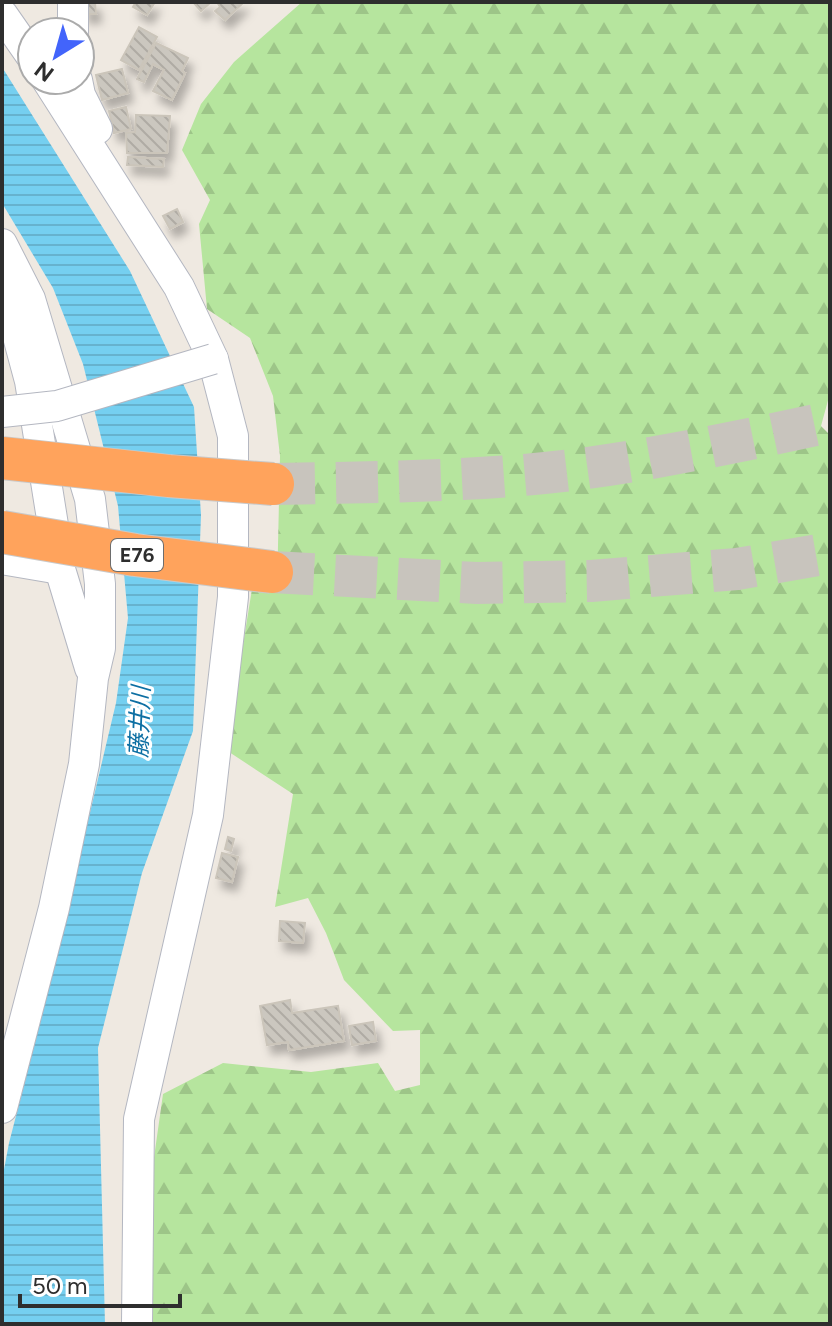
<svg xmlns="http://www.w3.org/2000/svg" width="832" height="1326" font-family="Figtree,'Noto Sans JP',sans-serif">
<defs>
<pattern id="forest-firs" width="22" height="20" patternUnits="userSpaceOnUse" patternTransform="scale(2)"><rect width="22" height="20" fill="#b6e59e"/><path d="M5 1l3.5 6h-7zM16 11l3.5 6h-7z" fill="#9dc588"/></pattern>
<pattern id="water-rules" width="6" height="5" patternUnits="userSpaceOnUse" patternTransform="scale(2)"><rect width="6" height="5" fill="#75cff0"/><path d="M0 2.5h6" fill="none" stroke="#66b2ce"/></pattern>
<pattern id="building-back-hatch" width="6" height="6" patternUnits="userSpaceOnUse" patternTransform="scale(2)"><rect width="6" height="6" fill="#cbc7bf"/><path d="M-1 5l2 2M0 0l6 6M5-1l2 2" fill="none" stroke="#afaba4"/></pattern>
<filter id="shadow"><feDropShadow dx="5" dy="9" stdDeviation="4" flood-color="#0004"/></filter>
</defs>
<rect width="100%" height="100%" fill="#efe9e1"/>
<path fill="url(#forest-firs)" d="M302,2H830V393L821,426L830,435V1324H147L146,1214L163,1094L223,1063L311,1072L378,1063L395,1091L420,1085V1030L393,1031L344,980L326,933L308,898L275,907L293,794L226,750L252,589L277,590L280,456L273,396L250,338L207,309L199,224L210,200L182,150L201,104L234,62Z"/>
<path fill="url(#water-rules)" d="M2,67L130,271L194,407L201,515L193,731L142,873L98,1048L105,1324H2V1180L9,1143L40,1023L116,703L128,618L118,506L83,364L53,288L2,203Z"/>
<g fill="url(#building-back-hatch)" stroke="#cbc5ba" stroke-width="2" filter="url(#shadow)">
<path d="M83,2H95L96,14H84Z"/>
<path d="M136,2H155L147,15L133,7Z"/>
<path d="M193,2H211L201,11Z"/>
<path d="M217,2H244L225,20L215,11L220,7Z"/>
<path d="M48,23L64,24V32H47Z"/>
<path d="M139,27L157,37L139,70L121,60Z"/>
<path d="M156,43L188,58L182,71L185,73L172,100L153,91L164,70L153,64L144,82L137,79Z"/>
<path d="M122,69L128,93L102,100L96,75Z"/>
<path d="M126,107L131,129L114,133L109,111Z"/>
<path d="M136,115L170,116L167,153H127L126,133L135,132Z"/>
<path d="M128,157L164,159L163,167L127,165Z"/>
<path d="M177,209L183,222L170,229L163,216Z"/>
<path d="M228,837L234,839L231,851L225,849Z"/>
<path d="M222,853L238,857L232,882L216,878Z"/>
<path d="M280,921L305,923L303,943L279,941Z"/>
<path d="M290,1000L292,1013L338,1006L344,1041L289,1050L288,1042L267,1045L260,1006Z"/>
<path d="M373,1022L376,1041L352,1045L349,1026Z"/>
</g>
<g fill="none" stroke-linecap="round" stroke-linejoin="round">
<g stroke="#c8c4bd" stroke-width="42" stroke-dasharray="42 21" stroke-linecap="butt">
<path d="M273,484C373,482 473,482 572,470C659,459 745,440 830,422"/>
<path d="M272,572L477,583L591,581L737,569L830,553"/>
</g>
<defs>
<g id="minor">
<path d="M73,2V32"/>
<path d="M2,14L32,57"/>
<path d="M47,80L179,287L213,359L233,436V597L208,815L139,1119L137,1324"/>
<path d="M77,80L80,95L97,129"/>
<path d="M2,244L30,299L90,499L100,584V648L93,678L84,764L54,908L2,1108"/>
<path d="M2,277L30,381L60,569L90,668"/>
<path d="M2,559L60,569"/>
</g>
</defs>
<use href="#minor" stroke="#b4b7c1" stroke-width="32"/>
<use href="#minor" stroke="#fff" stroke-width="30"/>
<defs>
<path id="minor-bridge" d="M2,412L57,406L213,359"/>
<g id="highway-bridge">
<path d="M2,458L169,476L273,484"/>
<path d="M2,532L135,555L272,572"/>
</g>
</defs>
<use href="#minor-bridge" stroke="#b4b7c1" stroke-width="32" stroke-linecap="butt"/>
<use href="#highway-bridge" stroke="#c9c9c9" stroke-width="44" stroke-linecap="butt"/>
<use href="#minor-bridge" stroke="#fff" stroke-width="30"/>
<use href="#highway-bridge" stroke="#ffa35c" stroke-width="42"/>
</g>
<g text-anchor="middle" stroke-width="6" stroke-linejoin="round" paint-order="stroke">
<rect fill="#fff" stroke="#6d6d6d" stroke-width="2" x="111" y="539" width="52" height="32" rx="6"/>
<g font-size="20" font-weight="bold" fill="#2e2e2e">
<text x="137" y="562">E76</text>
</g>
<g font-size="24" font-style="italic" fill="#0d6fa3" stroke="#fff">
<text transform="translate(140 722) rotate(-88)" y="8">藤井川</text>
</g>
</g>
<rect width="832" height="1326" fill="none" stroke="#2e2e2e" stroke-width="8"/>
<g transform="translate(56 56) rotate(217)"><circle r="38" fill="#ffffff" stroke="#ababab" stroke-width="2"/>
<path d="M0-6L14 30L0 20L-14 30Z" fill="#4264fb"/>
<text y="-12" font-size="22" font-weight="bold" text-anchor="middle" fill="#2e2e2e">N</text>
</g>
<path d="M20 1294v12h160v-12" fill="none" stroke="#2e2e2e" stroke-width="4"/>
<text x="32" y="1294" font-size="24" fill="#2e2e2e" stroke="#ffffff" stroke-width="6" paint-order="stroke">50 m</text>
</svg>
